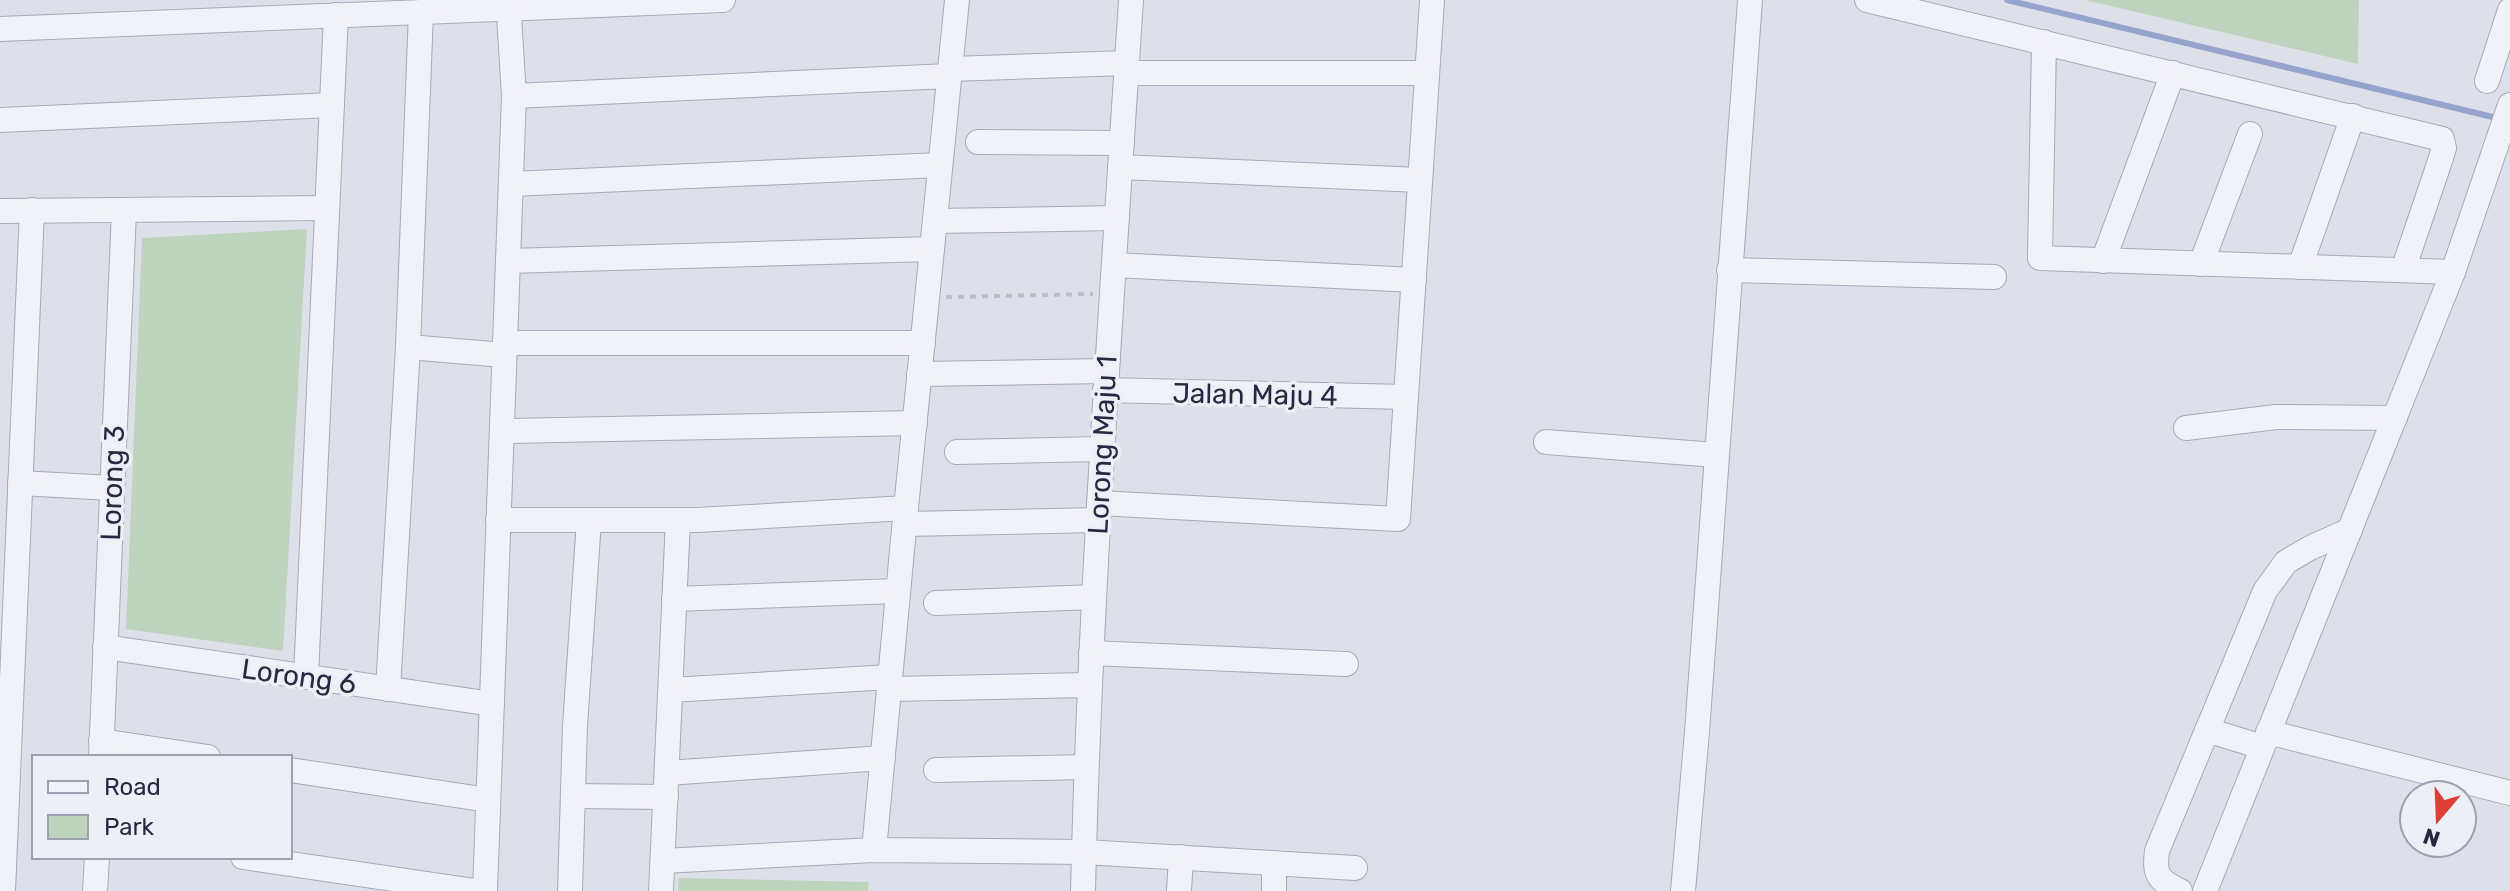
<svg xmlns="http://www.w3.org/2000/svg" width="2510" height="891" font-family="Rubik,sans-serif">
<rect width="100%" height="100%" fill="#dee0e9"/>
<g fill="#bfd4be">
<path d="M2085,0H2359L2358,64Z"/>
<path d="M307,229L283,651L126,629L142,238Z"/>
<path d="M679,878L869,882L868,891H678Z"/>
</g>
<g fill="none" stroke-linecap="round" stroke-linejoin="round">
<path stroke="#95a4cd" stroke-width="6" d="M2007,0L2501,119"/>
<defs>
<g id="minor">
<path d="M1867,0L2442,139L2444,148L2440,161L2403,270"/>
<path d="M0,29L723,0"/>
<path d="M2044,42L2040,258L2453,272"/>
<path d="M950,69L1127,63"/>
<path d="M1126,73H1427"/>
<path d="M2487,81L2510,10"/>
<path d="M514,96L949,76"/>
<path d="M0,120L332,105"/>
<path d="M978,142L1122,143"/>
<path d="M1120,167L1420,180"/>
<path d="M511,184L940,165"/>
<path d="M0,211L327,208"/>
<path d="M935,221L1117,218"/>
<path d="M508,261L932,249"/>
<path d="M2103,261L2173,73"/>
<path d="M2201,264L2250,134"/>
<path d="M1114,265L1414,280"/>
<path d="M2300,267L2353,116"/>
<path d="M1729,270L1994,277"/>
<path d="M505,343H923"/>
<path d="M408,347L504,355"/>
<path d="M919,374L1106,371"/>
<path d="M1105,390L1406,397"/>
<path d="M2186,428L2276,417L2395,418"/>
<path d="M502,431L915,423"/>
<path d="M1546,442L1716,455"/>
<path d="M957,452L1102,449"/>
<path d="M20,483L112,488"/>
<path d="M1099,503L1398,519L1432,0"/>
<path d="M498,520H697L906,508L957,0"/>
<path d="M905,524L1098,520"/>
<path d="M674,599L898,591"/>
<path d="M936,603L1094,597"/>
<path d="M105,647L492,704"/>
<path d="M1091,653L1346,664"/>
<path d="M306,677L336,15"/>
<path d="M388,689L408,347L421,12"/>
<path d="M889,689L1089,685"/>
<path d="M671,690L890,677"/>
<path d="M2207,730L2262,747"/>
<path d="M2268,732L2510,793"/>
<path d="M101,741L208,757"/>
<path d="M101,757L124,210"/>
<path d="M290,770L488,800"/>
<path d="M936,770L1086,767"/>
<path d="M667,773L883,758"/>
<path d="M573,796L666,797"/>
<path d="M874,850L906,508"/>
<path d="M243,857L475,891"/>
<path d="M663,861L874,850L1084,852L1355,868"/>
<path d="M3,891L32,210"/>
<path d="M95,891L97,857"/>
<path d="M485,891L514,96L508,0"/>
<path d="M570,891L575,726L589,520"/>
<path d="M661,891L678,520"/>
<path d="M1083,891C1090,594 1112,297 1131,0"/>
<path d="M1179,891L1181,857"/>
<path d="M1274,891V863"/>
<path d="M1683,891L1697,732L1750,0"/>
<path d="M2180,891C2158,880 2154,875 2157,851L2265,591L2286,562L2310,548L2350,530"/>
<path d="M2205,891L2453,272L2510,105"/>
</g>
</defs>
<use href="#minor" stroke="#a6a9b7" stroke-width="26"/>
<path stroke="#bcbec8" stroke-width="4" stroke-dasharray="6 6" stroke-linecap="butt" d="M946,297L1093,294"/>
<use href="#minor" stroke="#f1f2f7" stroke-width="24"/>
</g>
<g text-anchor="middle" stroke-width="7" stroke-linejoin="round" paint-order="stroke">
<g font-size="28" fill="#252a42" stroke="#edeff6">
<text transform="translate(1255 394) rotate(1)" y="10">Jalan Maju 4</text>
<text transform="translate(1102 445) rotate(-87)" y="10">Lorong Maju 1</text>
<text transform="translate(112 483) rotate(-88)" y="10">Lorong 3</text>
<text transform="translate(299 676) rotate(8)" y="10">Lorong 6</text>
</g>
</g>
<rect x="32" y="755" width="260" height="104" fill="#edeff6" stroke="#9da0ae" stroke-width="2"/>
<rect x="48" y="781" width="40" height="12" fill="#f1f2f7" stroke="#9da0ae" stroke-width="2"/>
<text x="104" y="795" font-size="24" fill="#252a42">Road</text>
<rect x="48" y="815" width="40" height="24" fill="#bfd4be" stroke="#9da0ae" stroke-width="2"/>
<text x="104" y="835" font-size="24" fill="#252a42">Park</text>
<g transform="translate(2438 819) rotate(199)"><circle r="38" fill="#edeff6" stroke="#9da0ae" stroke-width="2"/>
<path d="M0-6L14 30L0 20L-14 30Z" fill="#dc3f35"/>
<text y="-12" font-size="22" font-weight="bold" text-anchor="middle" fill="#252a42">N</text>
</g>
</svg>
